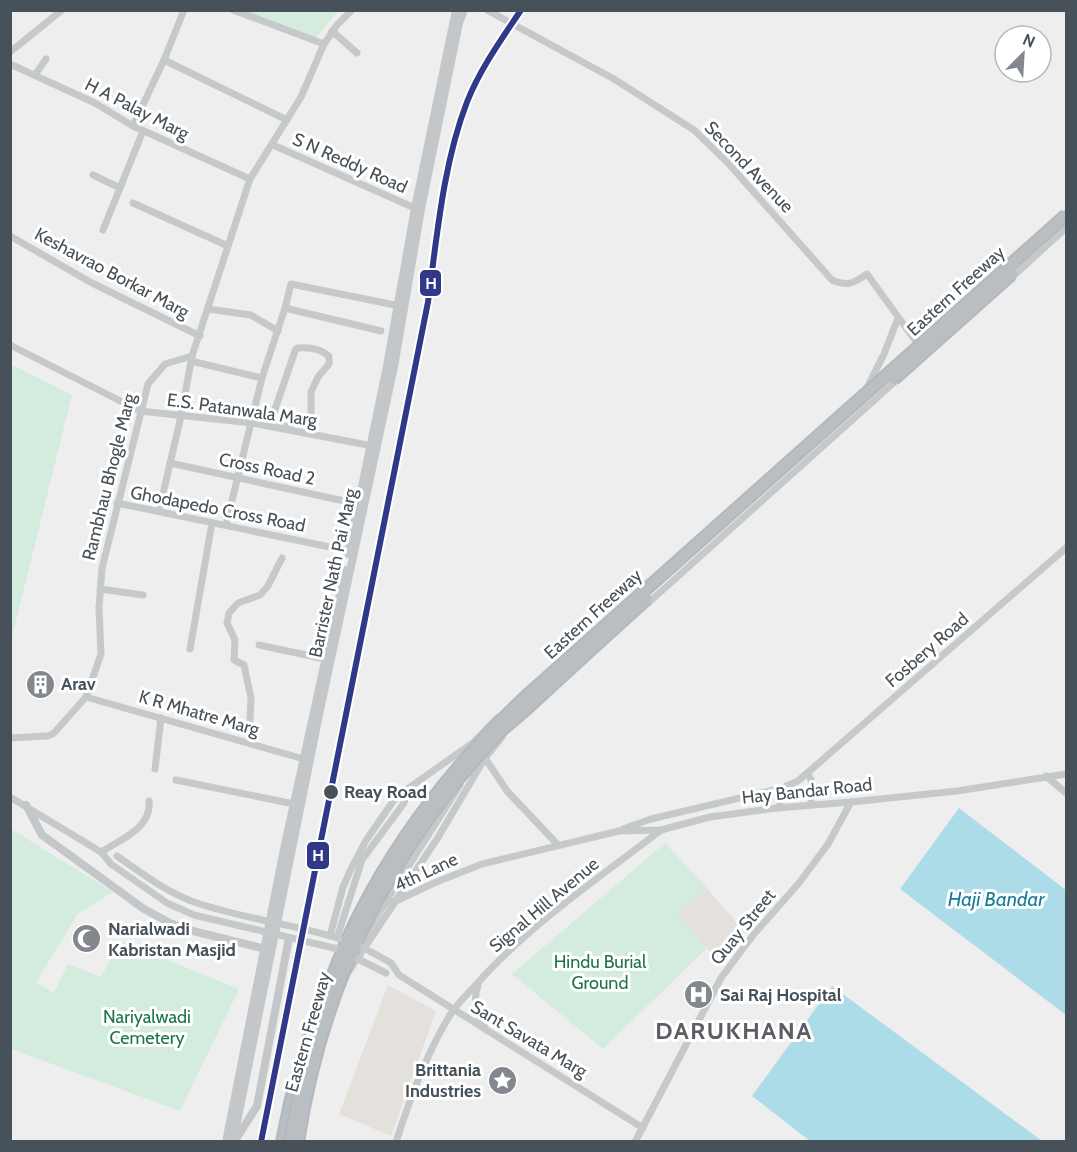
<svg xmlns="http://www.w3.org/2000/svg" width="1077" height="1152" font-family="Cabin,sans-serif">
<rect width="100%" height="100%" fill="#efeeee"/>
<g fill="#e4e1dc">
<path d="M706,887L745,932L724,963L707,948L676,914Z"/>
<path d="M388,985L436,1011L391,1136L339,1114Z"/>
</g>
<g fill="#d4ecdd">
<path d="M239,10L338,11L315,39Z"/>
<path d="M10,364L72,395L11,641H10Z"/>
<path d="M11,829L113,892L78,914L36,982L54,993L68,964L101,977L121,941L239,989L180,1111L11,1049Z"/>
<path d="M665,843L706,887L676,914L707,948L603,1049L512,974Z"/>
</g>
<g fill="#abdce8">
<path d="M959,808L1066,890V1015L900,889Z"/>
<path d="M832,986L1042,1141H810L752,1096Z"/>
</g>
<g fill="none" stroke-linecap="round" stroke-linejoin="round">
<defs>
<path id="highway" d="M282,1142L290,1103L307,1040"/>
</defs>
<use href="#highway" stroke="#b4b8bd" stroke-width="14"/>
<g stroke="#c6c9ca" stroke-width="7">
<path d="M233,10L324,44"/>
<path d="M487,10L614,79L694,130L727,162L832,280C849,287 853,283 867,274L917,343"/>
<path d="M332,31L357,53"/>
<path d="M10,52L62,10"/>
<path d="M164,60L287,120"/>
<path d="M10,64L95,103L133,126L250,179"/>
<path d="M35,75L46,59"/>
<path d="M133,126L164,60L184,10"/>
<path d="M273,145L419,210"/>
<path d="M93,175L120,188"/>
<path d="M133,203L228,246"/>
<path d="M103,230L143,131"/>
<path d="M10,236L92,283L200,336"/>
<path d="M1011,278L1066,228"/>
<path d="M285,308L381,331"/>
<path d="M208,309L251,315L278,331"/>
<path d="M10,345L140,411L252,423L373,446"/>
<path d="M191,361L262,378"/>
<path d="M866,390L884,354L898,318"/>
<path d="M269,426L271,421L295,351L297,348C309,347 320,348 329,356V364L318,377L311,392V415C294,425 291,426 272,419"/>
<path d="M170,463L358,504"/>
<path d="M117,503L349,551"/>
<path d="M159,511L181,416L192,356L250,179L301,97L324,44L337,25L352,10"/>
<path d="M226,525L262,378L285,308L291,284L400,306"/>
<path d="M100,589L143,595"/>
<path d="M647,604L898,379"/>
<path d="M259,645L325,659"/>
<path d="M190,649L212,523"/>
<path d="M86,697L304,759"/>
<path d="M10,738L47,736L53,734L86,697L101,654L99,608L102,568L148,384L165,364L192,356"/>
<path d="M249,743L251,698L244,665L234,660L235,640L227,623L229,613L238,603L260,595L268,586L282,558"/>
<path d="M483,755L507,791L558,845"/>
<path d="M155,769L161,718"/>
<path d="M808,774L812,782L811,805"/>
<path d="M1046,776L1066,793"/>
<path d="M176,780L294,804"/>
<path d="M778,789L780,807"/>
<path d="M10,797L101,852L111,864"/>
<path d="M623,829L651,819L782,788L798,781L1066,548"/>
<path d="M101,852C121,839 152,828 149,801"/>
<path d="M386,903L396,901L434,883L482,864L619,831L661,830L710,817L777,808L851,802L957,791L1066,774"/>
<path d="M330,936L343,887L351,869L365,842L396,797L474,742L497,718"/>
<path d="M337,938L362,860L404,803L407,791"/>
<path d="M363,938L460,785"/>
<path d="M391,963L399,975L643,1128"/>
<path d="M349,971L437,839L485,758L502,737"/>
<path d="M478,986C472,1000 479,1018 486,1030"/>
<path d="M396,1142C410,1098 427,1051 452,1012C460,1000 473,989 482,978C535,921 600,877 661,830"/>
<path d="M635,1142L721,978L754,934L799,883L828,844L851,802"/>
</g>
<g stroke="#c4c7c9" stroke-width="8">
<path d="M348,554L387,366L415,208L456,10"/>
<path d="M26,805L42,835L144,909L170,923L189,930L270,950"/>
<path d="M236,1139L257,1106L289,938"/>
<path d="M226,1142L284,849L345,570"/>
<path d="M233,1142L320,710L394,367L421,209L459,23L464,10"/>
</g>
<use href="#highway" stroke="#b9bec2" stroke-width="10"/>
<defs>
<g id="highway-bridge">
<path d="M894,379L1012,274"/>
<path d="M290,1142C304,1063 324,982 361,911C402,831 459,760 524,698L1066,215"/>
<path d="M298,1142C322,985 388,852 496,736C507,724 521,715 533,703C571,668 609,633 647,599"/>
</g>
</defs>
<use href="#highway-bridge" stroke="#b4b8bd" stroke-width="14" stroke-linecap="butt"/>
<g stroke="#c6c9ca" stroke-width="7">
<path d="M117,856C143,874 167,893 197,903C244,919 294,924 341,939C359,944 375,954 391,963"/>
<path d="M111,864L167,903L194,915L338,949L386,973"/>
</g>
<use href="#highway-bridge" stroke="#b9bec2" stroke-width="10"/>
<defs>
<path id="rail-1" d="M261,1142L428,302C437,237 443,164 467,102C480,69 501,40 521,10"/>
</defs>
<use href="#rail-1" stroke="#fff" stroke-width="10"/>
<use href="#rail-1" stroke="#303888" stroke-width="6"/>
</g>
<defs>
<symbol id="building-disc" viewBox="-11 -11 22 22"><circle r="9.5" fill="#82888d" stroke="#fff"/><path d="M-4-6H4V6H1V3H-1V6H-4ZM-2.5-4.3h1.7v1.8h-1.7ZM.8-4.3h1.7v1.8H.8ZM-2.5-1h1.7V.8h-1.7ZM.8-1h1.7V.8H.8Z" fill="#fff"/></symbol>
<symbol id="mosque-disc" viewBox="-11 -11 22 22"><circle r="9.5" fill="#82888d" stroke="#fff"/><path d="M3.5-4.9A6 6 0 1 0 3.5 4.9A5 5 0 1 1 3.5-4.9Z" fill="#fff"/></symbol>
<symbol id="hospital-disc" viewBox="-11 -11 22 22"><circle r="9.5" fill="#82888d" stroke="#fff"/><path d="M-5-5h3v3.5h4V-5h3V5h-3V1.5h-4V5h-3Z" fill="#fff"/></symbol>
<symbol id="sight-disc" viewBox="-11 -11 22 22"><circle r="9.5" fill="#82888d" stroke="#fff"/><path d="M0-6L1.8-2.2L6-1.7L2.9 1.2L3.7 5.4L0 3.3L-3.7 5.4L-2.9 1.2L-6-1.7L-1.8-2.2Z" fill="#fff"/></symbol>
</defs>
<g fill-rule="evenodd">
<use href="#building-disc" x="24" y="668" width="33" height="33"/>
<use href="#mosque-disc" x="70" y="922" width="33" height="33"/>
<use href="#hospital-disc" x="682" y="978" width="33" height="33"/>
<use href="#sight-disc" x="486" y="1064" width="33" height="33"/>
</g>
<circle fill="#475159" stroke="#fff" stroke-width="2" cx="331" cy="792" r="8"/>
<g text-anchor="middle" stroke-width="6" stroke-linejoin="round" paint-order="stroke">
<g font-size="18" fill="#475159" stroke="#fff">
<text transform="translate(137 109) rotate(27)" y="6">H A Palay Marg</text>
<text transform="translate(350 163) rotate(24)" y="6">S N Reddy Road</text>
<text transform="translate(749 167) rotate(46)" y="6">Second Avenue</text>
<text transform="translate(112 273) rotate(28)" y="6">Keshavrao Borkar Marg</text>
<text transform="translate(956 291) rotate(-42)" y="6">Eastern Freeway</text>
<text transform="translate(242 410) rotate(8)" y="6">E.S. Patanwala Marg</text>
<text transform="translate(267 469) rotate(12)" y="6">Cross Road 2</text>
<text transform="translate(109 477) rotate(-76)" y="6">Rambhau Bhogle Marg</text>
<text transform="translate(218 509) rotate(11)" y="6">Ghodapedo Cross Road</text>
<text transform="translate(333 573) rotate(-78)" y="6">Barrister Nath Pai Marg</text>
<text transform="translate(593 614) rotate(-42)" y="6">Eastern Freeway</text>
<text transform="translate(927 650) rotate(-41)" y="6">Fosbery Road</text>
<text transform="translate(199 713) rotate(16)" y="6">K R Mhatre Marg</text>
<text transform="translate(807 791) rotate(-6)" y="6">Hay Bandar Road</text>
<text transform="translate(426 872) rotate(-25)" y="6">4th Lane</text>
<text transform="translate(544 905) rotate(-40)" y="6">Signal Hill Avenue</text>
<text transform="translate(743 927) rotate(-51)" y="6">Quay Street</text>
<text transform="translate(308 1032) rotate(-74)" y="6">Eastern Freeway</text>
<text transform="translate(529 1039) rotate(31)" y="6">Sant Savata Marg</text>
</g>
<g font-size="18" font-weight="bold" fill="#475159" stroke="#fff" text-anchor="start">
<text x="61" y="690">Arav</text>
<text x="108" y="935">Narialwadi<tspan x="108" dy="21">Kabristan Masjid</tspan></text>
<text x="720" y="1001">Sai Raj Hospital</text>
<text x="481" y="1076" text-anchor="end">Brittania<tspan x="481" dy="21">Industries</tspan></text>
</g>
<g font-size="18" font-weight="bold" fill="#475159" stroke="#fff" text-anchor="start">
<text x="344" y="798">Reay Road</text>
</g>
<g font-size="18" fill="#1d7547" stroke="#fff">
<text x="600" y="968">Hindu Burial<tspan x="600" dy="21">Ground</tspan></text>
<text x="147" y="1023">Nariyalwadi<tspan x="147" dy="21">Cemetery</tspan></text>
</g>
<g font-size="20" font-style="italic" fill="#167d96" stroke="#fff">
<text x="996" y="906">Haji Bandar</text>
</g>
<g font-size="24" font-weight="bold" letter-spacing="1.5" fill="#5b5e62" stroke="#fff">
<text x="734" y="1039">DARUKHANA</text>
</g>
</g>
<g stroke="#fff" stroke-width="2">
<rect x="419" y="269" width="23" height="28" rx="6" fill="#303888"/>
<rect x="306" y="841" width="24" height="29" rx="6" fill="#303888"/>
</g>
<g font-size="16" text-anchor="middle" font-weight="bold" fill="#fff">
<text x="431" y="289">H</text>
<text x="318" y="861">H</text>
</g>
<rect width="1077" height="1152" fill="none" stroke="#475159" stroke-width="24"/>
<g transform="translate(1023 54) rotate(24)"><circle r="28" fill="#ffffff" stroke="#b5b9bd" stroke-width="1.5"/>
<path d="M0-4.5L10 22L0 15L-10 22Z" fill="#82888d"/>
<text y="-9" font-size="16" font-weight="bold" text-anchor="middle" fill="#475159">N</text>
</g>
</svg>
